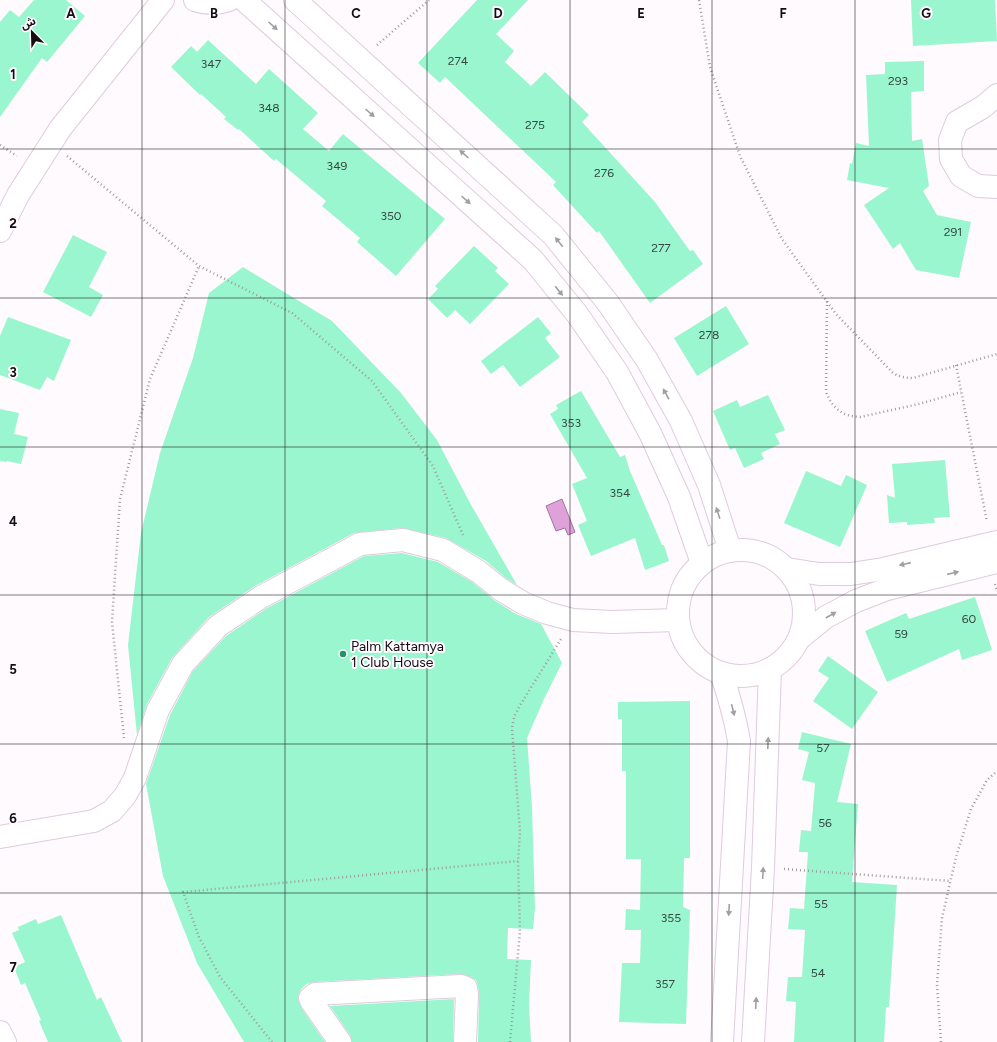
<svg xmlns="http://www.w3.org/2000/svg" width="997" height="1042" font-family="Figtree,'Noto Sans Arabic',sans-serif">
<rect width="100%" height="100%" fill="#fefafd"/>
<path fill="#dfa1da" stroke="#a2759f" d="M562,499L575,532L568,535L565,528L556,531L546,506Z"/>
<g fill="#9af6cf">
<path d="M34,0H66L85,16L47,62L42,58L0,117V22L10,10L19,17Z"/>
<path d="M477,0H528L496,34L514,51L505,62L531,86L545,72L589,115L582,122L655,202L690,251L693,250L703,264L650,303L599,231L597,233L553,185L556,182L445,77L440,83L418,63Z"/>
<path d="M911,0H995L997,41L913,46Z"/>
<path d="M208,40L256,84L269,69L318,113L303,129L329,151L343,134L445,219L396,276L357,242L360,238L322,206L326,201L276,159L274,161L239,129L238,130L224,119L226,117L201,94L200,95L171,67L191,46L197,52Z"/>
<path d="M924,61V91L911,92L912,141L922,139L929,186L923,191L937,215L971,222L959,278L916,270L900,243L893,249L864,205L889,188L847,180L850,163L852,164L856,143L869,146L866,75L885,74V62Z"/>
<path d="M73,235L107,252L89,287L103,295L91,317L43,292Z"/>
<path d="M474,246L498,268L495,271L509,284L470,324L455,310L447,318L428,299L438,289L435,286Z"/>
<path d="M243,267L332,321L401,393L437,440L470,503L517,585L507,579L486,561L446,538L402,528L354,533L255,586L209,617L172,658L147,704L137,735L128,645L141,533L160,453L193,358L209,293Z"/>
<path d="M726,306L749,344L697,376L674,338Z"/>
<path d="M8,317L71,340L54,381L47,377L40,390L0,375V336Z"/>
<path d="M538,317L551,333L545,338L560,357L520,387L503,365L491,374L481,361Z"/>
<path d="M581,391L620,457L625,455L630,471L662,545H664L669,561L645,570L635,538L591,556L578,525L587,521L572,484L587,478L550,414L558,409L556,405Z"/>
<path d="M768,395L785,430L775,434L780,444L761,453L764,459L744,468L735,448L730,450L713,411L737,400L740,407Z"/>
<path d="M0,409L19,413L14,434L28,437L21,464L7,461V462L0,461Z"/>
<path d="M945,460L950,517L934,518L935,523L907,525V522L889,523L887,495L895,498L892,464Z"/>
<path d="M806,471L841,486L846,475L867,485L840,547L784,523Z"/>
<path d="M402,553L438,562L472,582L494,600L516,614L541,624L562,663L544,699L527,738L532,807L535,908L533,929L508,928L507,959L531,960L529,1004L531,1042H478L479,995L478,986L476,980L471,977L460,974L314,982L307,984L302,988L299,993L298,998L302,1009L325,1042H244L197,963L163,876L146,784L170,715L193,671L226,636L267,608L364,556Z"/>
<path d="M975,597L992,650L962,660L959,649L887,682L865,631L906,613L909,619Z"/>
<path d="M828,656L878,692L852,729L813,701L829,678L818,671Z"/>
<path d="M690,701V858H684L683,907L690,910L686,1024L619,1022L622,963H640L641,930H625L626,909L640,910L641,859H626V771H622V719H618V702Z"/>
<path d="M802,732L851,744L837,802L858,804L852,882L897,885L889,1007H886L884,1042H794L796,1002L786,1001L788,977H802L805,930L788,929L790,908L804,909L808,852H799L801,830L811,831L815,783L802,780L809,752L798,749Z"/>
<path d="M61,915L97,1000L101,997L122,1042H48L39,1021L41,1020L25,983L21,985L14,967L25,962L12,933L19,930L18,927L36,919L38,924Z"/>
<path d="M454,999L453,1042H352L350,1035L330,1006Z"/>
</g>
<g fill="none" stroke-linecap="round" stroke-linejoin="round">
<defs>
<g id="minor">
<path d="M195,0C207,4 218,4 229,0"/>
<path d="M244,0L533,260L577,314L617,372L650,433L679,497L702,563"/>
<path d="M295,0L553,235L608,303L647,360L681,421L709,485L730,550"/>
<path d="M997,95L983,107L957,122L950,140L951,159L961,176L978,186L997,187"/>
<path d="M0,231L18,195L60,129L163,0"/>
<circle cx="741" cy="613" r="63"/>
<path d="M787,569L819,574H851L883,569L997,542"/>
<path d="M800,638L826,617L856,601L887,589L997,562"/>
<path d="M721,673C729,696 735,717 739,741L722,1042"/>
<path d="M0,837L94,821L112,811L125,796L135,778L158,710L183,664L218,626L261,597L360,544L403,540L443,550L479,572L500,589L523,603L547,613L573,620L612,622L677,620"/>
<path d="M0,1032L5,1042"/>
<path d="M340,1042L312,1002L310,998L315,994L461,986L466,988L467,994L465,1042"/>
<path d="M753,1042L763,868L770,669"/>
</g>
</defs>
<use href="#minor" stroke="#dfcbdc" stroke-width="24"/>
<g stroke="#9f9a9e" stroke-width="2.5" stroke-dasharray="1 3" stroke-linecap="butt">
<path d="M699,0L710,67L740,156L782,239L836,314L893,373C900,377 905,378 913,378L997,354"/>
<path d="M377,45L429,0"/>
<path d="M0,145L17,156"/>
<path d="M67,156L199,266L292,313L372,381L433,466L463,535"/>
<path d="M827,301L826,392C833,409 842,416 860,417L919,404L961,392"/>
<path d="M956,365L987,522"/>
<path d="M995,584L997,591"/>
<path d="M124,738L112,622L120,499L150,379L199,266"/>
<path d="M784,869L950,881"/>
<path d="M272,1042L220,977L199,937L183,892L518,861"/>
<path d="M510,1042L520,931L518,861L520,832L512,728L514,717L519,707L561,639"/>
<path d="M941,1042L937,985L942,918L956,857L971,809L987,780L997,771"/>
</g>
<use href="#minor" stroke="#fff" stroke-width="22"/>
</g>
<defs><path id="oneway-solid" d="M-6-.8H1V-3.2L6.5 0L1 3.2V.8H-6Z"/></defs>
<g fill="#a19fa1">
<use href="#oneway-solid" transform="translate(273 26) rotate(42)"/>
<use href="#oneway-solid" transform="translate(370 113) rotate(42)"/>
<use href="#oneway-solid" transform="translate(464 154) rotate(-138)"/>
<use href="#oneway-solid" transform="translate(466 200) rotate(42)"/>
<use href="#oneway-solid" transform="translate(559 242) rotate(-129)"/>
<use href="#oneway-solid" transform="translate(559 291) rotate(51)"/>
<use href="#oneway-solid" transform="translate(666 394) rotate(-119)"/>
<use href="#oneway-solid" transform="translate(718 513) rotate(-108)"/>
<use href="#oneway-solid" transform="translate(905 564) rotate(167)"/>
<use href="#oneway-solid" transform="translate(953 573) rotate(-13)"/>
<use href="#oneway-solid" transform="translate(831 615) rotate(-30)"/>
<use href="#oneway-solid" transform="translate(733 710) rotate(76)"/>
<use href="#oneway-solid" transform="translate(768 743) rotate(-88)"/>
<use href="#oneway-solid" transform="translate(763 873) rotate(-87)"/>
<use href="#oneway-solid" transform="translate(729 910) rotate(93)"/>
<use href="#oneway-solid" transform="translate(756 1003) rotate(-87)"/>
</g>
<path fill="none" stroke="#140e14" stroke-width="1" stroke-opacity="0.55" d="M142,0V1042M285,0V1042M427,0V1042M570,0V1042M712,0V1042M855,0V1042M0,149H997M0,298H997M0,447H997M0,595H997M0,744H997M0,893H997"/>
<circle fill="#2a906c" stroke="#fefafd" stroke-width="1.5" cx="343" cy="654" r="4"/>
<g text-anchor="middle" stroke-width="4" stroke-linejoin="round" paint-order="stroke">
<g font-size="12" fill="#364843">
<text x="458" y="65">274</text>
<text x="211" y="68">347</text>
<text x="898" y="85">293</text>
<text x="269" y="112">348</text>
<text x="535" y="129">275</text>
<text x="337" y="170">349</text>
<text x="604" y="177">276</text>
<text x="391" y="220">350</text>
<text x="953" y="236">291</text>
<text x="661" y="252">277</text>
<text x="709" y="339">278</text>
<text x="571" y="427">353</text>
<text x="620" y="497">354</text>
<text x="969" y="623">60</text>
<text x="901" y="638">59</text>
<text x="823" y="752">57</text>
<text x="825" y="827">56</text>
<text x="821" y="908">55</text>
<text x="671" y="922">355</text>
<text x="818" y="977">54</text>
<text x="665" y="988">357</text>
</g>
<g font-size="14" fill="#140e14" stroke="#fefafd" text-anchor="start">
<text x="351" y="651">Palm Kattamya<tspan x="351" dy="16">1 Club House</tspan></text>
</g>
</g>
<g font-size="13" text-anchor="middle" font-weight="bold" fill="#140e14" stroke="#fefafd" stroke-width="4" stroke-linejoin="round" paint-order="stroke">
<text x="71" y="18">A</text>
<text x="214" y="18">B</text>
<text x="356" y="18">C</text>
<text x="498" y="18">D</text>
<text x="641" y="18">E</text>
<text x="783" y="18">F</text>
<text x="926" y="18">G</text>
<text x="13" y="79">1</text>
<text x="13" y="228">2</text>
<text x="13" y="377">3</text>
<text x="13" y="526">4</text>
<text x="13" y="674">5</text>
<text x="13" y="823">6</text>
<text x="13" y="972">7</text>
</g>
<g transform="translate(32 32) rotate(337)" stroke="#fefafd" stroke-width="3" paint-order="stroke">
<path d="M0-3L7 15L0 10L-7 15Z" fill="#140e14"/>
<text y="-6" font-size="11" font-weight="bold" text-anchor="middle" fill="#140e14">ش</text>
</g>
</svg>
